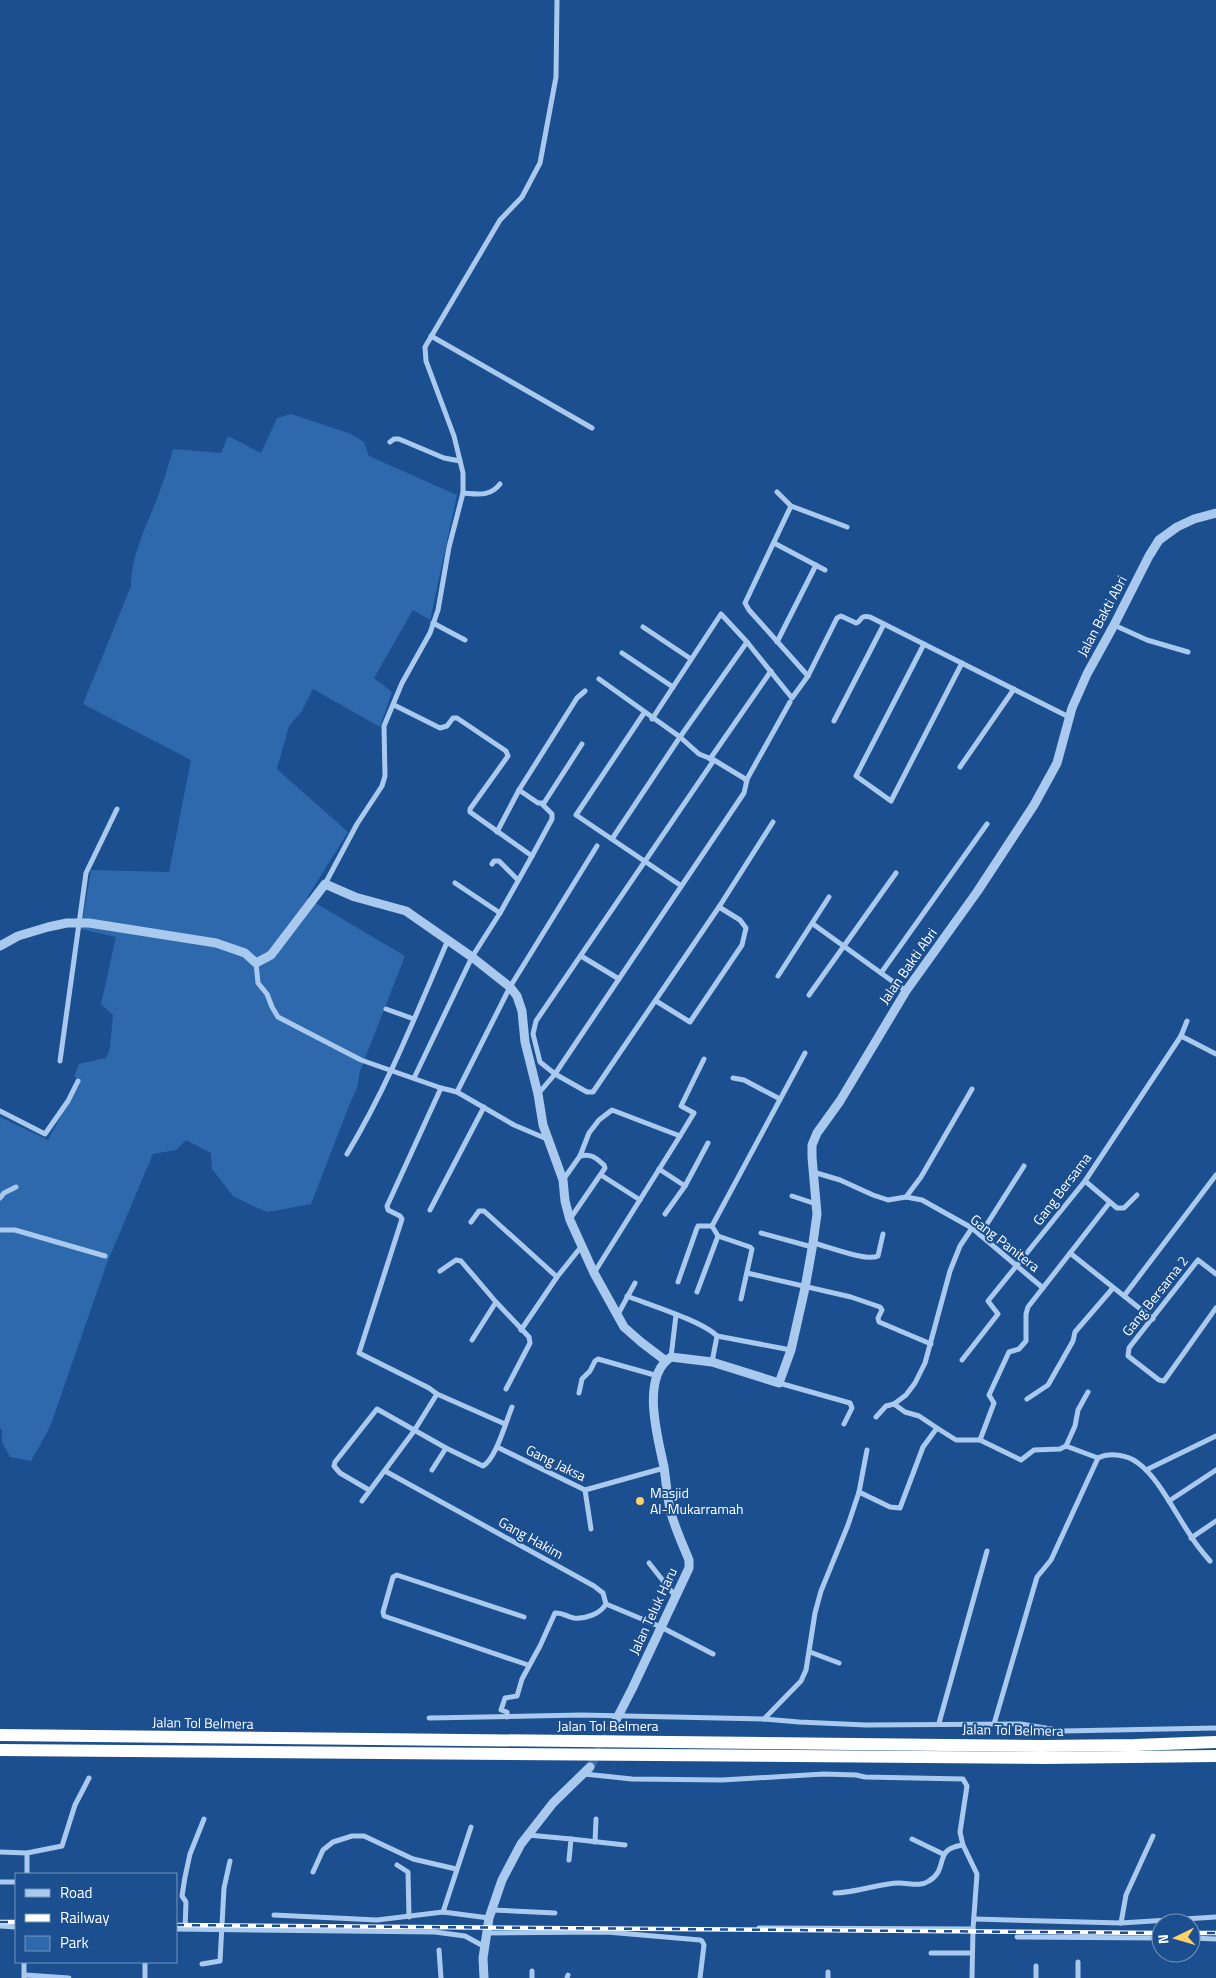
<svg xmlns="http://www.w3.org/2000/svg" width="1216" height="1978" font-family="'Titillium Web',sans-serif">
<rect width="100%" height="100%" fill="#1b4f8f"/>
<path fill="#2e69ad" d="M291,414L351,434L364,442L369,456L457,495L430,620L413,610L374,678L392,692L380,727L313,689L302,711L289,726L277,769L348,832L307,898L405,956L360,1071L357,1088L349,1106L311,1204L268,1212L253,1206L233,1196L212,1169L211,1153L186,1140L176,1150L153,1154L107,1263L50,1427L31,1461L10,1457L2,1442V1430L0,1428V1117L48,1140L80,1080L74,1076L79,1064L106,1058L110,1048L113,1015L101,1004L116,937L81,929L91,870L169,872L191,760L83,704L131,586C131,557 144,531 155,504C162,486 168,468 173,449L221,453L228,436L261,453L277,418Z"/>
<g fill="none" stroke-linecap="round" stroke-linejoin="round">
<path stroke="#3d69a0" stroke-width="9" stroke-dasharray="9 4.5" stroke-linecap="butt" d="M590,1767L614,1724"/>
<g stroke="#a9c9ee" stroke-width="5">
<path d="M431,336L592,428"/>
<path d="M390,442L394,439H399L444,458L460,461"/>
<path d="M777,492L791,506L847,527"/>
<path d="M463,493C478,494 490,497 500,484"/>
<path d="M791,506L745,603L749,610L808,676"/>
<path d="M774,543L825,570"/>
<path d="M433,623L465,640"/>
<path d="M1114,625L1147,640L1188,652"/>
<path d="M643,627L691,659"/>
<path d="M777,642L816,565"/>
<path d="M924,644L856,776L891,801L962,663"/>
<path d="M622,653L673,687"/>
<path d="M394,705L440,728L447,726L453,718H457L506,751L508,756L470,809V812L532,856L500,913L472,957L414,1078"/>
<path d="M644,713L576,815L680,885"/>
<path d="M652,719L721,614L747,642L792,698L808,676L837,618L841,616L856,623C863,621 858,615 870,617L1069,717"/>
<path d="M834,721L884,624"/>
<path d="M710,759L771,671"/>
<path d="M714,760L536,1021L533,1034L540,1062L555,1074L587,1092H593L719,907L773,822"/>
<path d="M960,767L1014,689"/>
<path d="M746,781L790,702"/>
<path d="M519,790L538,803H544L582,744"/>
<path d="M497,832L519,790L577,698L585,691"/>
<path d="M612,839L680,737L747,642"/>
<path d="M532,856L552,819V814L542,804"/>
<path d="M492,864L494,861H499L518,880"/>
<path d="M455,883L500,913"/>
<path d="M325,884L357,824L382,786L385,776L384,726L402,683L430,633L438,610L449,547L463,493V473L454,436L426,361L425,347L500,220L522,197L540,163L556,77L557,0"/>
<path d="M813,924L906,991"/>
<path d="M581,956L619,979"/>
<path d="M256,963L258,983L267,994L272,1007L278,1017L361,1060L441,1088L457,1092L514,1125L547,1139"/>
<path d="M881,973L987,824"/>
<path d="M778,976L829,897"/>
<path d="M809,995L896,873"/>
<path d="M656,1001L690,1022L742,945L746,928L740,920L719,907"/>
<path d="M386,1009L414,1019"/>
<path d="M1181,1036L1216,1054"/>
<path d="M60,1061L86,873L117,809"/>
<path d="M733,1078L744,1080L780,1099"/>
<path d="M441,1088L387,1206L388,1210L400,1216L402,1219L359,1353L429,1388L437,1394L505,1424"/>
<path d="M457,1092L510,987L597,846"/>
<path d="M538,1094L555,1074L744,793L747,780L714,760L699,754L680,737L599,679"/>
<path d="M0,1111L45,1134L68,1101L78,1081"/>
<path d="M347,1154C388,1086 417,1012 448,940"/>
<path d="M659,1169L685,1186"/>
<path d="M813,1172L840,1180L873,1195L888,1200L906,1197L922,1200L972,1228L1043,1288"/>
<path d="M601,1175L640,1200"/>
<path d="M563,1180L580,1156L589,1133L599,1120L612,1110L680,1136L694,1113L681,1106L704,1059"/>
<path d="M1085,1181L1117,1208H1124L1137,1195"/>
<path d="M792,1196L816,1204"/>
<path d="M906,1197L921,1177L972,1089"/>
<path d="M0,1198L4,1193L16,1187"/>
<path d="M430,1210L484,1107"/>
<path d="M665,1214L685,1186L708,1143"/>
<path d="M570,1219L605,1168L604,1165C596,1158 591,1153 580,1156"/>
<path d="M471,1222L479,1211H484L557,1277"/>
<path d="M0,1230H15L105,1256"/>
<path d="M761,1233L812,1247"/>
<path d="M980,1235L1024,1166"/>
<path d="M813,1243C827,1246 866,1262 878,1256L883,1234"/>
<path d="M1070,1253L1153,1319"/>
<path d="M440,1271L456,1260L461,1261L496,1302L529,1337L530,1343L506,1389"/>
<path d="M594,1273L680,1136"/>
<path d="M747,1273L851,1297L880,1307L882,1310L878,1318L879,1322L931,1344"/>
<path d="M1216,1274L1198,1260L1132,1344L1129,1348L1128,1356L1159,1380L1164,1381L1216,1308"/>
<path d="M678,1282L697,1228L698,1226H712"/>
<path d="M697,1292L718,1236"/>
<path d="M627,1296C650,1305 702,1321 717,1336L791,1350"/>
<path d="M1124,1296L1216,1175"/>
<path d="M741,1299L752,1249L750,1247L718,1236L712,1226L805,1053"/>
<path d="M617,1316L635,1283"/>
<path d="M521,1330L557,1277L581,1247"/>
<path d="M472,1340L496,1302"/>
<path d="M671,1357L676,1315"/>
<path d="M962,1360L998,1314L988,1301L1085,1181L1181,1036L1187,1021"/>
<path d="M712,1362L717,1336"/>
<path d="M779,1383L850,1403L852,1408L844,1424"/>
<path d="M579,1393L582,1379L590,1371L595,1361L598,1359L658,1376"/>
<path d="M1027,1399L1048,1385L1073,1341L1075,1332L1113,1288"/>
<path d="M894,1404L905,1412L919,1416L937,1428"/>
<path d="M876,1417L886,1406L894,1404L906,1395L915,1383L925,1363L950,1271L960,1246L972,1228"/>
<path d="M980,1440L994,1403L989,1395L1009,1352L1019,1349L1026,1341V1314L1028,1307L1110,1202"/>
<path d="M1066,1446L1098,1458C1110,1452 1128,1455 1138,1463C1159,1478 1176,1515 1191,1536C1196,1545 1203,1553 1210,1561"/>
<path d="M497,1447L585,1490L664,1468"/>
<path d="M432,1470L446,1448"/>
<path d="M1146,1470L1216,1436"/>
<path d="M385,1471L594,1586L603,1593L606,1604L661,1627L713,1654"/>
<path d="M369,1490L340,1473L334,1466L335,1462L377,1409L446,1448L483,1466C496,1459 506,1421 512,1407"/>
<path d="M585,1490L591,1529"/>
<path d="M859,1492L890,1507L900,1508L923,1447L937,1428L956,1440H980L1021,1460L1034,1450L1060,1449L1066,1446L1075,1426L1078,1410L1088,1392"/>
<path d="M362,1501L414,1431L437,1394"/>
<path d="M1169,1501L1216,1470"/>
<path d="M1191,1538L1216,1521"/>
<path d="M649,1563L676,1597"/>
<path d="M524,1617L397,1575L393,1577L383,1612L384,1616L528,1665"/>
<path d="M810,1652L839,1663"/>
<path d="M507,1717V1712L501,1710L505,1698L517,1696L522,1679L540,1646L555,1613C562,1612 567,1617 574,1618C586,1619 600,1614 606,1604"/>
<path d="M429,1718L581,1715L764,1719L799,1722L866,1725L1021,1724L1063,1731L1216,1728"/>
<path d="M764,1719L801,1681L806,1670L815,1613L821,1591L848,1525L859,1492L867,1450"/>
<path d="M939,1723L987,1551"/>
<path d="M994,1724L1037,1577L1051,1560L1098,1458"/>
<path d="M584,1774L632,1779L722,1780L824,1774L856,1775L865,1777L963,1779L967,1786L960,1832L963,1845L977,1874L973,1929L972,1978"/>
<path d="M528,1835L571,1839L569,1860"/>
<path d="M571,1839L625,1845"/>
<path d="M912,1839L943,1854"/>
<path d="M595,1842L596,1819"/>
<path d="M0,1852L27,1853L62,1846L75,1805L89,1778"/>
<path d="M397,1865L408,1872L409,1917"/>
<path d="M313,1872L323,1850L333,1842L352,1836H364L413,1859L456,1869"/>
<path d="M27,1874V1853"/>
<path d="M0,1882H16"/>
<path d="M835,1893C856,1893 880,1883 899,1883C910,1883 920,1887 929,1881C950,1868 932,1849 963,1845"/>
<path d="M492,1910L555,1913"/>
<path d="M443,1912L471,1827"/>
<path d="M274,1915L377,1920L443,1912L489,1918"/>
<path d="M974,1919L1121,1923L1216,1917"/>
<path d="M1121,1923L1126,1895L1153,1836"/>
<path d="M0,1926L16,1927"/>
<path d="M759,1928L973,1929"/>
<path d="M176,1929L435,1932L465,1936L485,1947"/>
<path d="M185,1929L186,1902L182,1896L185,1877L190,1854L204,1819"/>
<path d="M487,1933L607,1932L700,1940L702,1941L704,1945L700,1978"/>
<path d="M1017,1937L1161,1938"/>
<path d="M1191,1938L1216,1939"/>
<path d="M439,1950L441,1978"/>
<path d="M931,1953H972"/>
<path d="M202,1964L220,1961L224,1888L230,1861"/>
<path d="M1036,1966V1978"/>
<path d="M532,1971V1978"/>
<path d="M828,1972V1978"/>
<path d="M25,1975L69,1978"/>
<path d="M24,1978V1962"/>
<path d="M145,1978V1962"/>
<path d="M567,1978L568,1975"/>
<path d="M1078,1978V1962"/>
</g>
<g stroke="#a9c9ee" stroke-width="9">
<path d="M0,946L18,936L48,927L67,923H89L216,943L245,953L256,963L271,955L325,884L355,897L406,911L472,957L510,987L517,996L522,1011L525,1042L538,1094L543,1125L563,1180L565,1201L570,1220L594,1273L624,1327L641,1342L666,1361"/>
<path d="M614,1724L632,1689L689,1568V1560C682,1543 674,1526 670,1509C667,1495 666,1481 664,1467C658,1438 640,1377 671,1357L712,1362L779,1383L791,1350L805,1288L813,1243L817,1214L812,1157V1145L817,1133L840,1101L906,991L977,892L1034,805L1057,763L1072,708L1087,674L1114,625L1149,556L1159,540L1177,527L1194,519L1216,513"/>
<path d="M484,1978L483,1958L489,1918L502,1880L521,1844L553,1803L590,1767"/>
</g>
<g stroke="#fff" stroke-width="12">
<path d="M0,1735L1041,1746L1135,1745L1216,1742"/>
<path d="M0,1750L1045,1758L1216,1756"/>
</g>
<defs>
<g id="rail">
<path d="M0,1922H16"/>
<path d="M176,1925L1161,1933"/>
<path d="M1191,1933H1216"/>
</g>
</defs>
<use href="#rail" stroke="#fff" stroke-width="4.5"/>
<use href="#rail" stroke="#1b4f8f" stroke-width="2.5" stroke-dasharray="8" stroke-linecap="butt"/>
</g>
<circle fill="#ffd166" stroke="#1b4f8f" stroke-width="2" cx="640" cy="1501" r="5"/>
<g text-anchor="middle" stroke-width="4" stroke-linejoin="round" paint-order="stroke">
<g font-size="14" fill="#fff" stroke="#1b4f8f">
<text transform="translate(1102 616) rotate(-62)" y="5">Jalan Bakti Abri</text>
<text transform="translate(908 966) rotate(-55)" y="5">Jalan Bakti Abri</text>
<text transform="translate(1062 1189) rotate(-53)" y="5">Gang Bersama</text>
<text transform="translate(1005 1243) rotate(38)" y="5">Gang Panitera</text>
<text transform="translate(1155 1296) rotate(-52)" y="5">Gang Bersama 2</text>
<text transform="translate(556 1463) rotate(26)" y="5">Gang Jaksa</text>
<text transform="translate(531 1538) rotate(29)" y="5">Gang Hakim</text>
<text transform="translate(653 1611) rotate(-65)" y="5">Jalan Teluk Haru</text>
<text transform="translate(203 1723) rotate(1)" y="5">Jalan Tol Belmera</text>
<text x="608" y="1731">Jalan Tol Belmera</text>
<text transform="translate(1013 1730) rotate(1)" y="5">Jalan Tol Belmera</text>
</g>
<g font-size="14" fill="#fff" stroke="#1b4f8f" text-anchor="start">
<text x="650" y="1498">Masjid<tspan x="650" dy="16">Al-Mukarramah</tspan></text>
</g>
</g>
<rect x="15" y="1873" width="162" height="90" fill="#1b4f8f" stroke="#7695bc"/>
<rect x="25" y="1889" width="25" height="8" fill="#a9c9ee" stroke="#7695bc"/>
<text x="60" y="1898" font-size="15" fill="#ffffff">Road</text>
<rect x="25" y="1914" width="25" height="8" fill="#ffffff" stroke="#7695bc"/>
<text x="60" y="1923" font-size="15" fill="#ffffff">Railway</text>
<rect x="25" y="1936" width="25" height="15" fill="#2e69ad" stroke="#7695bc"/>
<text x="60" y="1948" font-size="15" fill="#ffffff">Park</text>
<g transform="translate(1176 1938) rotate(265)"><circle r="24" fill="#1b4f8f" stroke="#7695bc"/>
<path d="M0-4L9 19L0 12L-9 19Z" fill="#ffd166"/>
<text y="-8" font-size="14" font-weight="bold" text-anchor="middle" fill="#ffffff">N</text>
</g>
</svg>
